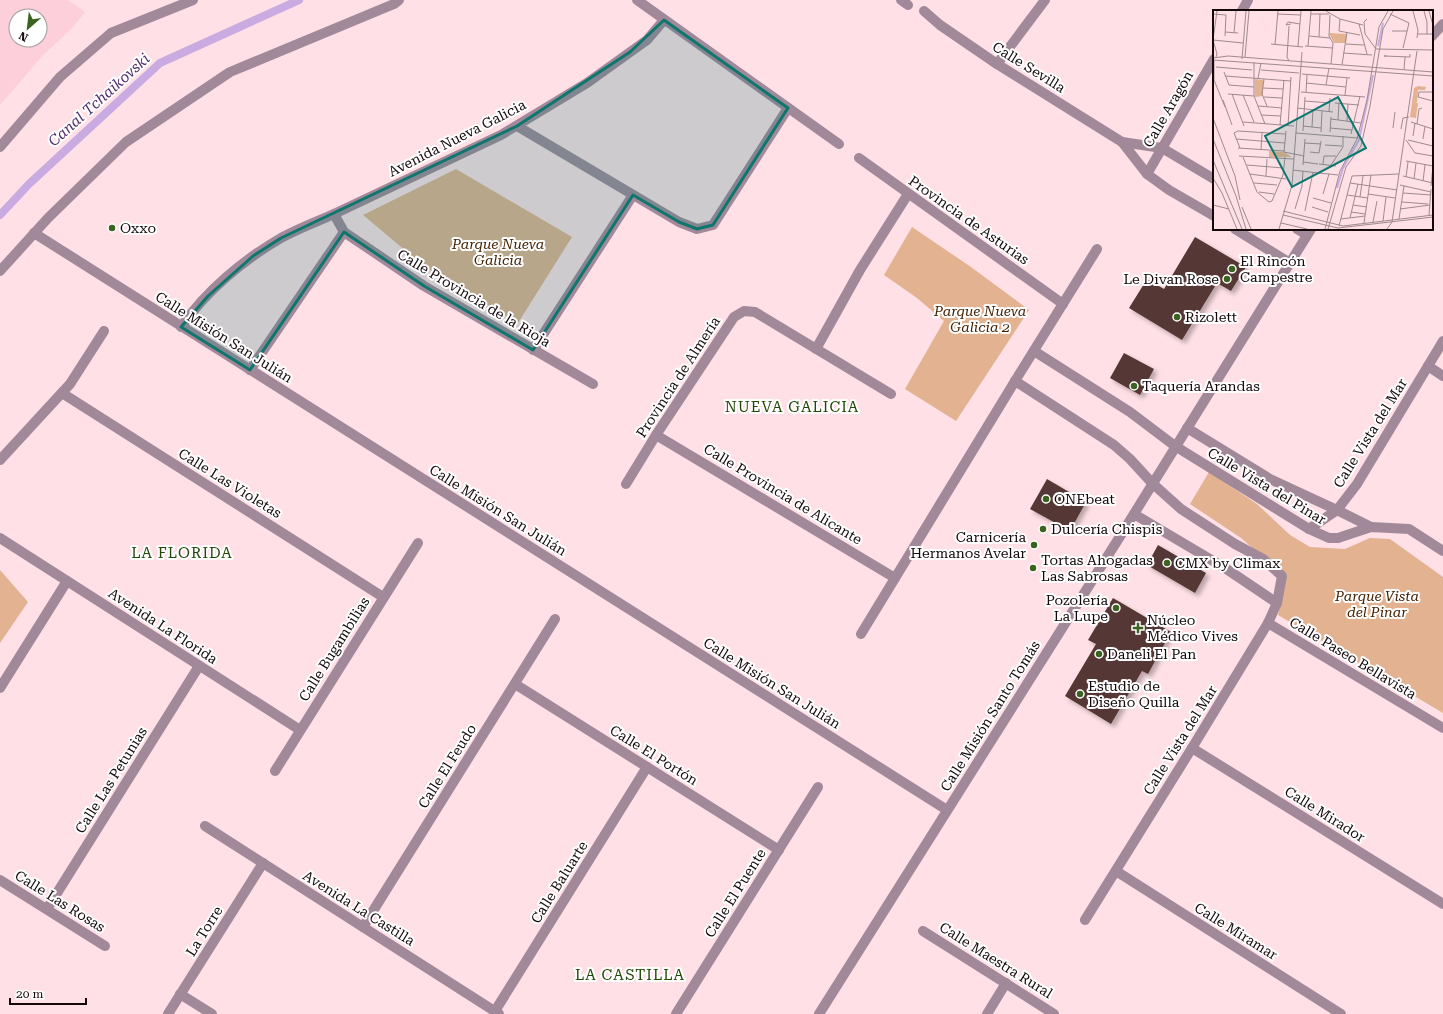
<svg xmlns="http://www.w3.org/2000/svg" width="1443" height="1014" font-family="'Roboto Serif',serif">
<defs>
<filter id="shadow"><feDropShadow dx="3.5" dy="3.5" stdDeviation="2" flood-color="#0004"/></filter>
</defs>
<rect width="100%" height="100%" fill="#fee0e6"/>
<path fill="#fccfda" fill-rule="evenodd" d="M0,0H68L85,12L72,28L42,56L0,105ZM16,16H40V40H16Z"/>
<g fill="#e2b291">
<path d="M456,169L572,237L518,323L425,267L363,215Z"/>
<path d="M912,227L971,267L1029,310L956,421L905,389L944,321L917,298L884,275Z"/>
<path d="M1209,472L1257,504L1290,535L1310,547L1345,549L1370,538L1390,539L1443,577V713L1278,615L1284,591L1283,575L1241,538L1190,504Z"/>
<path d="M0,570L28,602L0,643Z"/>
</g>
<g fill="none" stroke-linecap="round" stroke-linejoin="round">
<path stroke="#c9abe1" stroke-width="8" d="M0,215L29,184L160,63L299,0"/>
</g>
<g fill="#553934" filter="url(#shadow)">
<path d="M1195,237L1246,267L1231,291L1217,283L1182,340L1129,308L1147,279L1164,289Z"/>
<path d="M1124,353L1154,369L1140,395L1110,378Z"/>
<path d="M1047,479L1086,502L1070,531L1030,509Z"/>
<path d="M1158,545L1206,573L1195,593L1147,565Z"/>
<path d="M1113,598L1171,632L1148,674L1142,671L1111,724L1065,696L1096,644L1088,640Z"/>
</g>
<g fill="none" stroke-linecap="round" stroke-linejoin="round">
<g stroke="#a1899a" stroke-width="10">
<path d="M637,0L839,144"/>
<path d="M901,0L908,5"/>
<path d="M924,11L940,25L997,64L1122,142L1147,174L1169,190L1214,216"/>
<path d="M1242,11L1248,0"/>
<path d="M1432,36L1443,24"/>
<path d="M997,64L1045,0"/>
<path d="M517,126L679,222L697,229L713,225L788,108"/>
<path d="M1122,142L1162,148L1214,179"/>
<path d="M859,158L1063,304"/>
<path d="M1147,174L1214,59"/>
<path d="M1235,229L1290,263"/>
<path d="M1297,229L1307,235"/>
<path d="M34,233L947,810"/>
<path d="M181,327C206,291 243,260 281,238C297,229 316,222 334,214"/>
<path d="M816,349L860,270L908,194"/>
<path d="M533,350L633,195"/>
<path d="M1034,351L1130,412L1175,446L1309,529L1329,538H1338L1371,527L1409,529L1443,551"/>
<path d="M1428,366L1443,376"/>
<path d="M250,370L344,232"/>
<path d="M1015,381L1114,445L1130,459L1152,483L1181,509L1235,544L1263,559L1282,576L1277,603L1268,623L1192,748L1085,920"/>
<path d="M593,384L424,286L344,232L334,214L501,135L587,83L647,40L664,20"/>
<path d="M62,393L383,597"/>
<path d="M1187,428L1270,479L1337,510L1371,527"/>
<path d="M656,435L895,578"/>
<path d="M0,460L70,384L104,331"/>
<path d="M626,484L656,435L734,317L744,311L755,312L891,394"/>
<path d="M1134,514L1225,568L1277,603"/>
<path d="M1309,529L1337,510L1357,484L1443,341"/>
<path d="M0,538L300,730"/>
<path d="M1268,623L1443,728"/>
<path d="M861,634L1015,381L1097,249"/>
<path d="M515,684L779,850"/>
<path d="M0,688L67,581"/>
<path d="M1192,748L1443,904"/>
<path d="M275,771L418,543"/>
<path d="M205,826L499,1014"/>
<path d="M1116,871L1341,1014"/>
<path d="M0,880L105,946"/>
<path d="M47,909L199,666"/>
<path d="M363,927L555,619"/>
<path d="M923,931L1054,1014"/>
<path d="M180,994L212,1014"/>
<path d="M495,1011L647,767"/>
<path d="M168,1014L263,863"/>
<path d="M676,1014L818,787"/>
<path d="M819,1014L1119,538L1311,229"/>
<path d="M987,1014L1006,983"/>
</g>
<g stroke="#a1899a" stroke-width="10">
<path d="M0,147L60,77L111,33L193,0"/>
<path d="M0,271L48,218L126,142L230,72L394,4L399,0"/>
</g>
</g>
<path fill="#0f766e" fill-opacity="0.2" stroke="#0f766e" stroke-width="3" stroke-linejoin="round" d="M664,20L788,108L713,225L697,229L679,222L633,195L533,350L424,286L344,232L250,370L181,327L208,296L253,256L281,238L517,126L630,52Z"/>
<g fill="#39631f" stroke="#fff" stroke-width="1.5">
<circle cx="112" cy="228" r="4"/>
<circle cx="1232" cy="269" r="4"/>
<circle cx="1227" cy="279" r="4"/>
<circle cx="1177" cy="317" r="4"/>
<circle cx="1134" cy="386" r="4"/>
<circle cx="1046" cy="499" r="4"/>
<circle cx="1043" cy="529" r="4"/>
<circle cx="1034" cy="545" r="4"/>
<circle cx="1167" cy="563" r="4"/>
<circle cx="1033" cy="568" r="4"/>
<circle cx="1116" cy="608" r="4"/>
<path d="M1136 622h4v4h4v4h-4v4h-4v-4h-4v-4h4z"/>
<circle cx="1099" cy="654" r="4"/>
<circle cx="1080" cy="694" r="4"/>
</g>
<g text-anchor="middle" stroke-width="4" stroke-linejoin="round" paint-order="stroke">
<g font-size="14" fill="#14080b" stroke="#fff">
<text transform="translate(1029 67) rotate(32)" y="5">Calle Sevilla</text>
<text transform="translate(1168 109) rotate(-60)" y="5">Calle Aragón</text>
<text transform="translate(457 138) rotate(-27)" y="5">Avenida Nueva Galicia</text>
<text transform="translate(969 220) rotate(35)" y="5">Provincia de Asturias</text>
<text transform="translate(474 298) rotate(31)" y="5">Calle Provincia de la Rioja</text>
<text transform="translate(224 337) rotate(32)" y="5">Calle Misión San Julián</text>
<text transform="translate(678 377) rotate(-57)" y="5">Provincia de Almería</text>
<text transform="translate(1370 433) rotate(-58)" y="5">Calle Vista del Mar</text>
<text transform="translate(230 483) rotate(32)" y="5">Calle Las Violetas</text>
<text transform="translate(1267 486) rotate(31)" y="5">Calle Vista del Pinar</text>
<text transform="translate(783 494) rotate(31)" y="5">Calle Provincia de Alicante</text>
<text transform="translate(498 510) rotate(32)" y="5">Calle Misión San Julián</text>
<text transform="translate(163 626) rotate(33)" y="5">Avenida La Florida</text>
<text transform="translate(334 649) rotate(-58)" y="5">Calle Bugambilias</text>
<text transform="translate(1353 658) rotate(31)" y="5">Calle Paseo Bellavista</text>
<text transform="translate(772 683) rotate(32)" y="5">Calle Misión San Julián</text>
<text transform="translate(990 716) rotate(-58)" y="5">Calle Misión Santo Tomás</text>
<text transform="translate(1180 740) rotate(-58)" y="5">Calle Vista del Mar</text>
<text transform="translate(654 755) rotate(32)" y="5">Calle El Portón</text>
<text transform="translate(447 766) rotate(-58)" y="5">Calle El Feudo</text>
<text transform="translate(111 780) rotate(-58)" y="5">Calle Las Petunias</text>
<text transform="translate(1325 814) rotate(32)" y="5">Calle Mirador</text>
<text transform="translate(559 882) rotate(-58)" y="5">Calle Baluarte</text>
<text transform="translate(735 893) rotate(-58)" y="5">Calle El Puente</text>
<text transform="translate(60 901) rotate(32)" y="5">Calle Las Rosas</text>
<text transform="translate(359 908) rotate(32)" y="5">Avenida La Castilla</text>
<text transform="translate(204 931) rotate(-58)" y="5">La Torre</text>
<text transform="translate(1236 931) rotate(32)" y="5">Calle Miramar</text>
<text transform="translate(996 960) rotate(32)" y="5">Calle Maestra Rural</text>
</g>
<g font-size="14" fill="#14080b" stroke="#fff" text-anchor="start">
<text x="120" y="233">Oxxo</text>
<text x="1240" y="266">El Rincón<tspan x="1240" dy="16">Campestre</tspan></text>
<text x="1219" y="284" text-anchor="end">Le Divan Rose</text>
<text x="1185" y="322">Rizolett</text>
<text x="1142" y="391">Taquería Arandas</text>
<text x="1054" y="504">ONEbeat</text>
<text x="1051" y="534">Dulcería Chispis</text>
<text x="1026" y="542" text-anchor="end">Carnicería<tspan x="1026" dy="16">Hermanos Avelar</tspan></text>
<text x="1041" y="565">Tortas Ahogadas<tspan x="1041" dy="16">Las Sabrosas</tspan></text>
<text x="1175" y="568">CMX by Climax</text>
<text x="1108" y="605" text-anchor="end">Pozolería<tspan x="1108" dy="16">La Lupe</tspan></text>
<text x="1147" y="625">Núcleo<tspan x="1147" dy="16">Médico Vives</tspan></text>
<text x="1107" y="659">Daneli El Pan</text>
<text x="1088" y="691">Estudio de<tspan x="1088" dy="16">Diseño Quilla</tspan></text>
</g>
<g font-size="14" font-style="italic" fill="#442103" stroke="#fff">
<text x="498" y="249">Parque Nueva<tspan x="498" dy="16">Galicia</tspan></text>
<text x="980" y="316">Parque Nueva<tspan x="980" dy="16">Galicia 2</tspan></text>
<text x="1377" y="601">Parque Vista<tspan x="1377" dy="16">del Pinar</tspan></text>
</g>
<g font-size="15" font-style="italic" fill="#522c6c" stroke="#fff">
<text transform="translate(99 100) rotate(-42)" y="5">Canal Tchaikovski</text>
</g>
<g font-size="15" letter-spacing="1" fill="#234806" stroke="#fff">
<text x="792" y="412">NUEVA GALICIA</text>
<text x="182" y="558">LA FLORIDA</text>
<text x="630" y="980">LA CASTILLA</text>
</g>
</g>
<g transform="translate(1213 10)">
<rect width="220" height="220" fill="#fee0e6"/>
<path d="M116,23L134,24L133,33H121ZM42,69L50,70V86L42,87ZM205,76L213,77L212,80H205L204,92H201L205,93L203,108L197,107L201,78ZM56,141L71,142L79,147H56Z" fill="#e2b291"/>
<path fill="none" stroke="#c9abe1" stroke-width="2" d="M165,36L170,13M124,178L130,158L146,130L160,65"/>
<path fill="none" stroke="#a08a8e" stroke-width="1" d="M113,1L127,9L150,15M200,1L205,20L204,28M211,1L214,12V24M216,1L220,15M0,4L13,5L12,26M64,4L88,5M98,4H116M177,4L196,13L190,38M117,5L116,26L120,33L118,54M127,9L126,21L147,25M154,9L151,12L152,24L163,39L220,40M78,14L73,15L75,12L87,14M146,14L154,44M76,16L74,47L76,51M179,21H194M12,22L25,23M21,23L23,1M204,24H220M96,26L117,28M106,27L107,4M0,30L30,33M58,34L90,37M133,34L151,35M62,35L65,1M85,36L88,1M92,36L120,38M95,36L98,1M130,43L159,45M174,46H171L197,47V44M3,47L4,44L0,30L4,1M32,47L36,1M0,48L15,46L220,62M29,49L33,1M0,50L220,66M1,50V70L12,97M41,52V86L52,114M129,55L134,22M3,57L39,60M48,60L86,63M191,60L192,47M11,62L16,75L41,77M89,64L137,68M12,66L78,71M45,68L48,53M51,69L49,84L54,96M93,73L133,77M113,75L116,58M50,78L70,79M88,82L152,87M93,82L94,65M220,82H206L205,87L220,91M15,84L41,86M19,84L31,116M30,85L41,112M132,85L134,68M51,87L69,88M10,90L19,115M92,91L117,93M122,93L146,95M45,96L69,98M84,98L120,102M116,102L117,88M48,105L68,106M0,108L22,166L27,190M118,109L148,113M125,110L126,93M134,111L135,94M30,112L81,116M198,112L220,119M204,114L206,99L209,98M67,115L71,70M75,116L78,67M90,116L108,118M99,117L100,100M117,118L139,120M180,118L182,102M188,119L190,108L196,107M90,121L92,87M108,122L109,101M117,122L118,107M83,123L145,128M138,124L147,86M200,126L202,113M0,129L23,186L33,219M23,129L72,133M210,129L212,116M193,130L202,143L220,146M195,130L220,136M92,133L108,134M112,135L129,136M25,138L71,141M27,138L21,123L25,121L72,124M48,140L49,123M71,142L73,121M71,142L91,146M97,142L106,143L108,131M26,146L81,149M30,147L44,182L56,192L59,191L70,165L72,147M0,150L29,219M193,151L220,156M90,152L105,154M106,154L123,156M110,154L111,146H123M34,155L70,158M90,155L92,129M118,155L130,137V126M80,160L105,163M106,163L125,165M37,164L73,169M53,166L54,149M190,166L220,173M193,167L195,152M0,168L9,183L24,219M201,169L203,153M210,171L212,155M41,173L64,175M137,173L184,180M187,175L218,182M218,176L220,156M46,182L61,184M190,183L218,185M110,184L116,164M155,184L182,188M134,185L155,188M147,187L150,166M100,188L118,193M189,192L215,194M0,195L16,199M140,195L154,197M29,197L38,219M99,197L115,202M82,199L89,176L90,161M187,199L217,195M70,201L130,216L220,205M92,201L100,162M138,202L152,204M70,205L125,218L220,207M216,205L218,179M137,208L145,174M128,209L152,206M186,209L191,176M170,211L173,187M160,212L164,191M68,213L94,219M151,213L158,165M126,216L139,166L186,164M66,219L79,175L89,42M112,219L127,161L144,129L154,90L166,17L175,1M115,219L133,157L148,136L157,96L170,19L180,1M174,219L179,212L204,41"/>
<path fill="#0f766e" fill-opacity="0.15" stroke="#0f766e" stroke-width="2" d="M125,87L153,138L79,177L52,126Z"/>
<rect width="220" height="220" fill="none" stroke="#14080b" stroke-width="2"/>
</g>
<g transform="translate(28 28) rotate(208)"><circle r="19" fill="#ffffff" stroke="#a19c9d"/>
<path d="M0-3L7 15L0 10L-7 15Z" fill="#39631f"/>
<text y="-6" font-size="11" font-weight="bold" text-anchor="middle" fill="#14080b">N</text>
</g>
<path d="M10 998v6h76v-6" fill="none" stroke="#14080b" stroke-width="2"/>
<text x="16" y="998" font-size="12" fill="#14080b" stroke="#ffffff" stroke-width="3" paint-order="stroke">20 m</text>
</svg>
